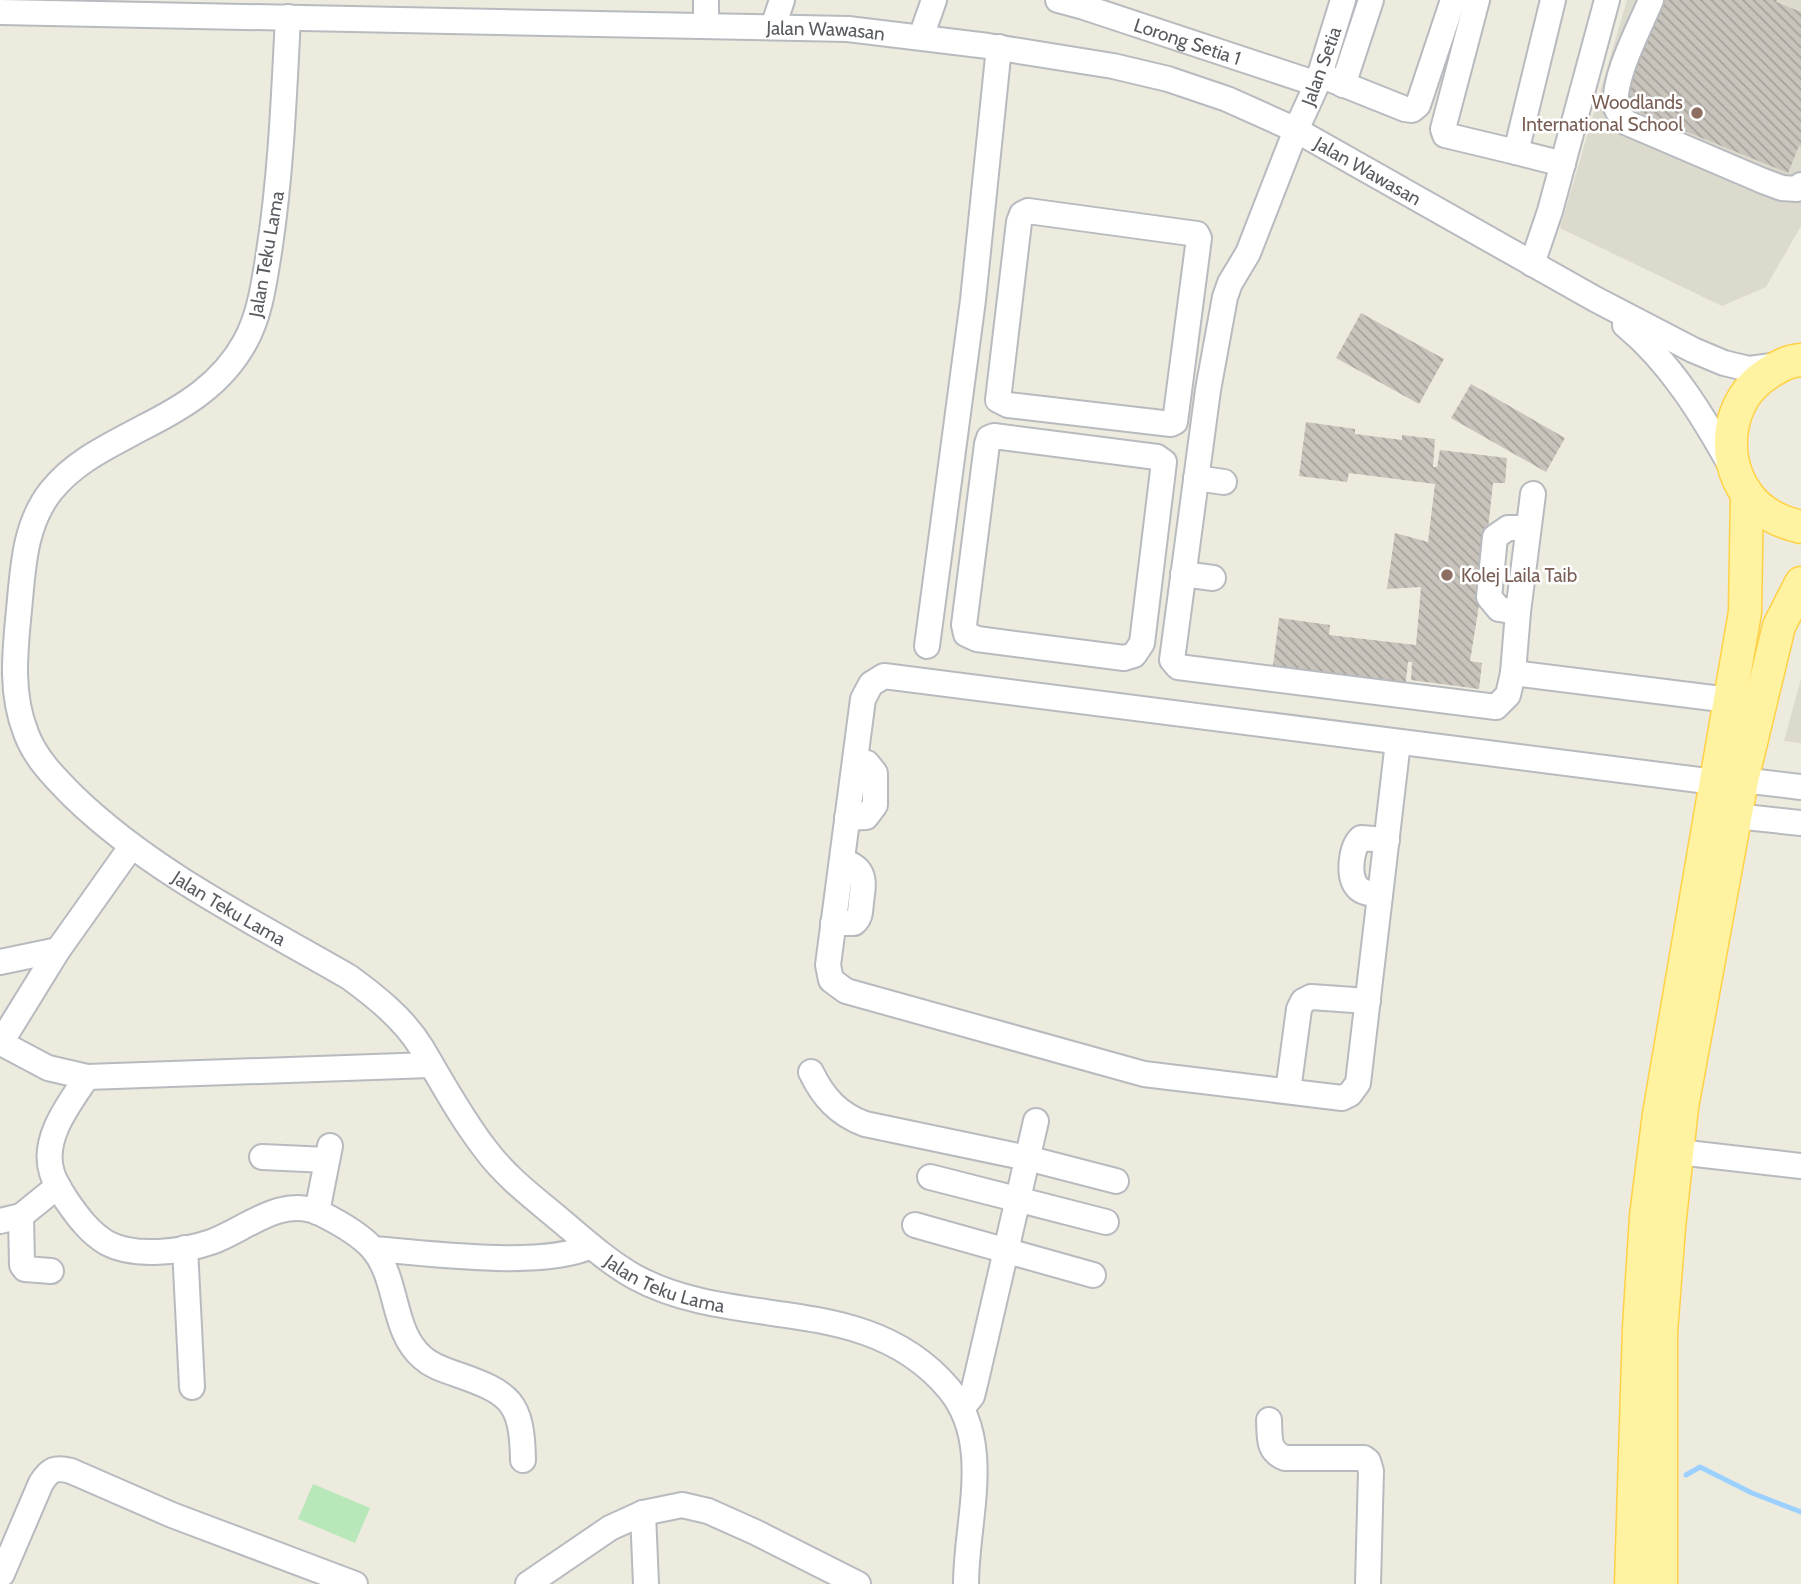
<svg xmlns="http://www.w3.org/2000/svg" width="1801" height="1584" font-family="Cabin,sans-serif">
<defs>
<pattern id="building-back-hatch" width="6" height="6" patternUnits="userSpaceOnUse" patternTransform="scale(1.75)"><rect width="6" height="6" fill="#c8c4bb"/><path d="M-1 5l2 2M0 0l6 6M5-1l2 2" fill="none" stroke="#a5a29b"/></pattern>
</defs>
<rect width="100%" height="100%" fill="#edeade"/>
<g fill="#dcd9cd">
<path d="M1627,0H1801V226L1766,287L1722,306L1560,228Z"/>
<path d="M1801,679V743L1784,741Z"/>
</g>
<path fill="#b8e8b9" d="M313,1484L370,1508L355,1543L298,1519Z"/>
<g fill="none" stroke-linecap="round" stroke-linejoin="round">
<path stroke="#9cd1ff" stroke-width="5" d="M1686,1475L1700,1467L1752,1493L1801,1512"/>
</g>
<g fill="url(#building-back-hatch)">
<path d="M1664,0H1777L1776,2L1801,12V147L1799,146L1788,173L1621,105Z"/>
<path d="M1361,313L1444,359L1419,404L1336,358Z"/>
<path d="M1471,384L1565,438L1546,472L1451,418Z"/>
<path d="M1306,422L1355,429V434L1402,440V435L1435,439L1433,467H1437L1440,450L1507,458L1505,483H1493L1481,593L1470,661L1482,663L1479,689L1411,680L1412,662H1408L1405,689L1272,673L1279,618L1330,625L1329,635L1416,645L1421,587L1387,589L1395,533L1428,542L1435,484L1349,473L1347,482L1299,476Z"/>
</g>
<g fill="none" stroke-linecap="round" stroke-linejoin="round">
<defs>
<g id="minor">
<path id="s1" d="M1058,0L1084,7L1317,84"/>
<path d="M1343,0L1317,84L1296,130L1248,253L1230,283L1225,297L1208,390L1172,660L1178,667L1496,707L1508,695L1513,673L1518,612L1533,494"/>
<path d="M1477,0L1443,129L1445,135L1516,152L1553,0"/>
<path d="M1651,0C1640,27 1612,78 1616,107C1617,112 1622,117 1625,122L1763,181L1782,188L1797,189L1801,185"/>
<path id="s2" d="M0,12L848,29L988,46L1113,66L1168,79L1227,99L1296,130L1595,299L1693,350L1724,363L1749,369L1780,365"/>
<path id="s3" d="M288,17C284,96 281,174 269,252C264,283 260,315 245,342C222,384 184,407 142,428C109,446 75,461 51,491C24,525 23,569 19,610C15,651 10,693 26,733C35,758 55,778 74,797C153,873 254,922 349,977C375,996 404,1019 421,1047C442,1082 461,1118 486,1150C506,1177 534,1198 559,1219C583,1239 608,1262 635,1277C736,1332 867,1291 949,1389C994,1443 966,1520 966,1584"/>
<path d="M706,25V0"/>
<path d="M773,27L782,0"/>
<path d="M921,37L934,0"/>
<path d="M1320,75L1405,109L1412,110L1418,105L1453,0"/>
<path d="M1343,85L1371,0"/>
<path d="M1516,152L1563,164"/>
<path d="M1028,211L1197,234L1199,238L1175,422L1171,424L1008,405L998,400L1019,222L1022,214Z"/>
<path d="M1532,264L1550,211L1607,0"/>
<path d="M1625,325C1671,363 1703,416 1732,468"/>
<path d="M994,436L1157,457L1164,462L1142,643L1134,655L1124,658L977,639L966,634L964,625L987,444L989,438Z"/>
<path d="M1196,478L1224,482"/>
<path d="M1183,574L1213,578"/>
<path d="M1518,612L1499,609L1489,597L1495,537L1508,528H1528"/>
<path d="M927,646L973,300L999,47"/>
<path d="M1513,673L1729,700"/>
<path d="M1398,742L1358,1083L1350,1094L1342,1098L1144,1074L846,991L831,980L828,965L863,699L871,684L884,676L1715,782"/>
<path d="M1742,780L1801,787"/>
<path d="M1735,816L1801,823"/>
<path d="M847,818L866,817L875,805V773L867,763L855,760"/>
<path d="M1380,895C1373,894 1363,893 1358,888C1347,877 1351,847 1361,838L1387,840"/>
<path d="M833,923H854C861,917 860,911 861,902C864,881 866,868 842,861"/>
<path d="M0,962L58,950"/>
<path d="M1,1043L48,1068L87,1077L430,1065"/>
<path d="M0,1044L58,950L131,847"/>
<path d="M811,1072C823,1097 838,1114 865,1124L1027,1158L1116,1181"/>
<path d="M87,1077C69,1104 41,1139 52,1173C55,1183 62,1193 67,1201C78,1217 90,1233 107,1243C135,1258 182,1252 211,1242C245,1230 281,1195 320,1213C338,1222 360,1234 373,1249C399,1280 391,1331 423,1358C433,1367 445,1370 456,1374C511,1393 522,1402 523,1460"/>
<path d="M1288,1091L1299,1009L1303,1001L1311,997L1368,1001"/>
<path d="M1678,1152L1801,1166"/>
<path d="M262,1157L327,1160"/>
<path d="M930,1177L1106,1222"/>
<path d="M317,1212L330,1146"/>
<path d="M21,1216L22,1265L25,1269L51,1271"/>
<path d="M0,1221L21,1216L58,1186"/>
<path d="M915,1225L1093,1275"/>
<path d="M185,1248L192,1387"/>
<path d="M373,1249C430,1253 542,1269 591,1246"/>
<path d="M962,1408L972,1396L976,1380L1036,1121"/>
<path d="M1269,1420C1270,1437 1267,1451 1285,1458H1364L1368,1461L1371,1471L1368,1584"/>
<path d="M643,1513L646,1584"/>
<path d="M2,1574L41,1483C50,1469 55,1467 71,1471L172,1515L355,1584"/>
<path d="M528,1584L610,1528L643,1513L682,1505L708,1511L755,1532L858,1584"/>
</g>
<g id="major">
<path d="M1801,360C1787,361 1778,367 1767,374C1727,400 1720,457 1747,494C1760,513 1780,522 1801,527"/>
<path d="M1631,1584L1639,1328L1646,1216L1659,1114L1745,612L1747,495"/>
<path d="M1661,1584V1333L1669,1227L1682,1107L1742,780L1779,626L1801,583"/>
</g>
</defs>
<use href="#minor" stroke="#b7babf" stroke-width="28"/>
<use href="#major" stroke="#ffd145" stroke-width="35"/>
<use href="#minor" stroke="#fff" stroke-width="24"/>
<use href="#major" stroke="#fff3a1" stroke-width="32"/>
</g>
<g fill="#8d6e63" stroke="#fff" stroke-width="2.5">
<circle cx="1697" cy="113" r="7"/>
<circle cx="1447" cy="575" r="7"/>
</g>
<g text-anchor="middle" stroke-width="5" stroke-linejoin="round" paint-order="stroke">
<g font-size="19" fill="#585c61" stroke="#fff">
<text dy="7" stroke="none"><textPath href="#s2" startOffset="826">Jalan Wawasan</textPath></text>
<text dy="7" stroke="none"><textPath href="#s1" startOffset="136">Lorong Setia 1</textPath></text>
<text transform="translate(1321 66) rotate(-70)" y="7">Jalan Setia</text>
<text dy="7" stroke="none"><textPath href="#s2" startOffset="1393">Jalan Wawasan</textPath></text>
<text transform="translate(266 254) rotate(-80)" y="7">Jalan Teku Lama</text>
<text dy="7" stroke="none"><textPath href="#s3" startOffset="1099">Jalan Teku Lama</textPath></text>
<text dy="7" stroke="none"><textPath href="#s3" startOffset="1687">Jalan Teku Lama</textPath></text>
</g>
<g font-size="19" fill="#785e54" stroke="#fff" text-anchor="end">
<text x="1683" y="109">Woodlands<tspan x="1683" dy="22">International School</tspan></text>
<text x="1461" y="582" text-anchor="start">Kolej Laila Taib</text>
</g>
</g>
</svg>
